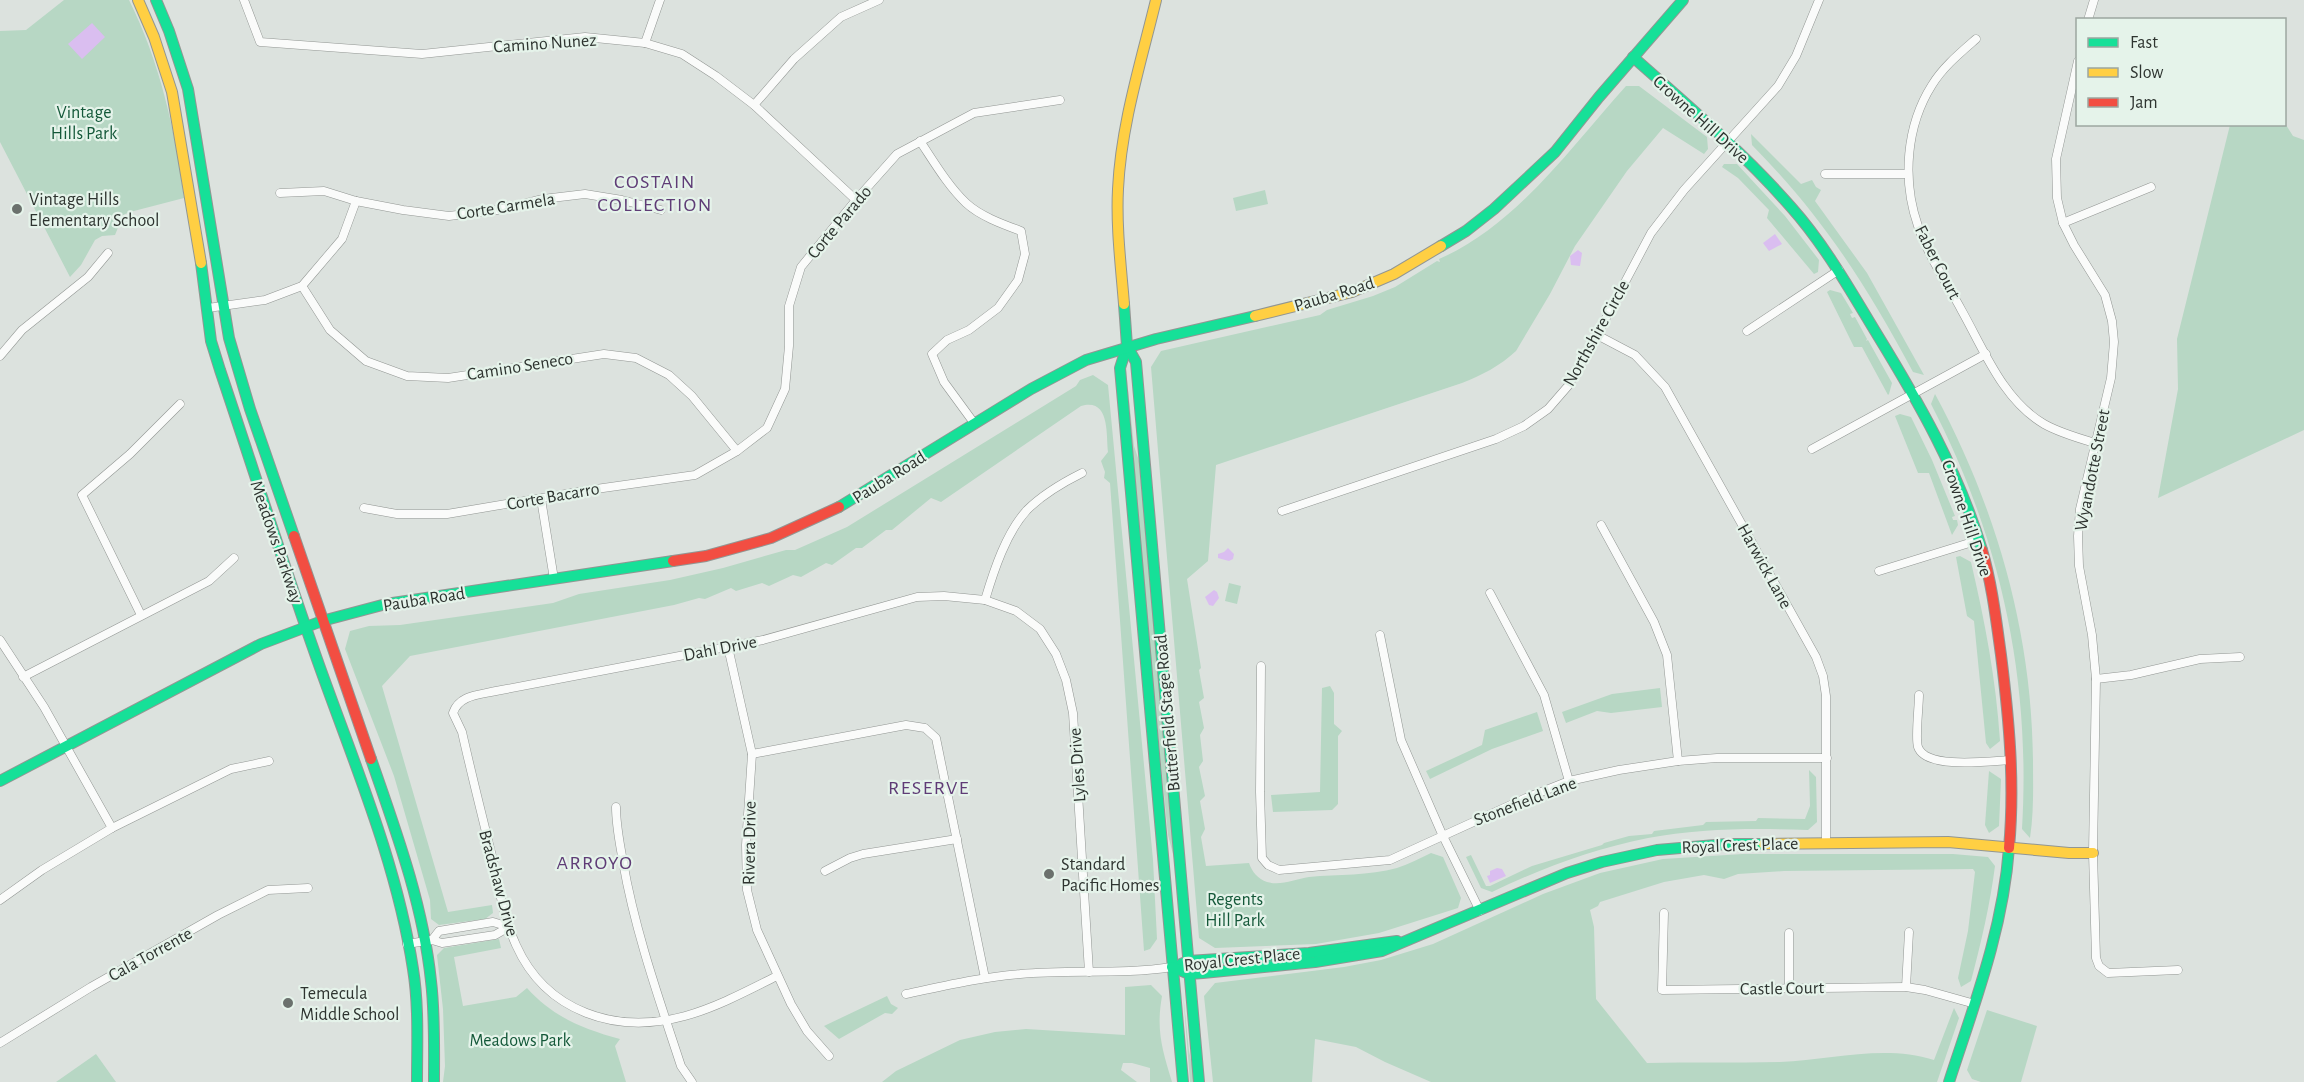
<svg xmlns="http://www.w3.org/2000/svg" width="2304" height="1082" font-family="'Alegreya Sans',sans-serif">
<rect width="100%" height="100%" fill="#dce2de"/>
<g fill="#b7d7c4">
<path d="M64,0H129C160,62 175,130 184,198L130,212L123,215L115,235L102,236L95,240L81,265L70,277L0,142V31L26,30Z"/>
<path d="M1626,86H1639L1707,137L1708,149L1704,154L1663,128L1627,171L1575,246L1550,294L1516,351C1500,366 1482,375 1462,383L1216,465L1208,561L1187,579L1201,668L1199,670L1204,698L1199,702L1204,728L1200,735L1203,761L1199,767L1205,796L1200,801L1205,829L1201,837L1206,866L1249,863C1252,872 1258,879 1267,882C1281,886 1295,879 1309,877C1338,874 1369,876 1397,868C1409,864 1420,858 1431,853L1443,857L1461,898L1458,908L1379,933L1316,944L1215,948L1199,938L1151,367L1161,351L1320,315L1327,310L1373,296L1395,287L1437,261L1440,262L1439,259C1516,226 1571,147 1626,86Z"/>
<path d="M2230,125H2286L2293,136L2304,140V430L2158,498L2178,389L2177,339Z"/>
<path d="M1751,134L1801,184L1812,180L1816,187L1821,190L1815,201L1867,273L1924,375L1913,372C1866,284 1822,216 1752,145Z"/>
<path d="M1724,164H1737L1785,216L1819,260L1818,272L1814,274L1767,218L1769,210L1738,178L1722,167Z"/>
<path d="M1265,190L1268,204L1236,211L1233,198Z"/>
<path d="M1830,290L1841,293L1853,313L1850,314L1852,318L1855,317L1867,339L1866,341L1868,340L1892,383L1889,394L1888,395L1862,347H1854L1827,292Z"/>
<path d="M1126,370L1134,446L1139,461L1175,862L1168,835L1150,653Z"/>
<path d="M1093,375L1108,385L1153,860L1157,939L1150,949L1144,951L1110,483L1104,478L1105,472L1101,461L1108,452C1106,433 1110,398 1081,406L941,502L931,498L892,530H886L862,548H856L832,565L826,563L801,577L793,575L769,586L762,583L736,591L731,588L705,599L699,598L674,605L410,656L382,686L448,912L492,905L493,913L485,919L439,925L431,919L430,900L394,776L345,649L350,631L369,626L400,625L553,603L579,594L670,580L723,568L786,550H795L847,527L1076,386L1080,380Z"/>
<path d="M1935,394C1996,507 2032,632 2033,760C2033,786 2034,812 2030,838L2022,829C2031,678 2001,539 1931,404Z"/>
<path d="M1900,414L1911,417L1932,460L1955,516L1952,517L1953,520H1957L1958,525L1952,535L1929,473H1918L1895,416Z"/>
<path d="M1960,556L1971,562C1985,622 1996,679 2000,741L1990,749L1986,743L1974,621L1967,616L1956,557Z"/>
<path d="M1229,583L1241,586L1237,604L1225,601Z"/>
<path d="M1330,686L1334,693V724L1342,731L1338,736V804L1332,810L1273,812L1271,795L1320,792L1322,688Z"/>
<path d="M1660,688L1662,707L1611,713L1597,711L1566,723L1562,712L1612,694Z"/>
<path d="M1537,712L1543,731L1492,749L1430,779L1426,771L1482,745L1485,730Z"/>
<path d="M1809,770L1816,777L1817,822L1808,830C1756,828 1700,828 1648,838C1593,849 1542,868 1492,892L1481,888L1466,857L1471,855L1486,886H1490L1532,866L1602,845L1604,843L1629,836L1652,834L1654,831L1703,825L1706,822L1756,821L1758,818L1805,819L1810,806Z"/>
<path d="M1989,771L2001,779L1999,826L1989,833L1985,825Z"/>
<path d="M1743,854H1953L1988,857L1995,866C1990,905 1981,943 1971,981L1961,987L1958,978L1968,931L1975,872L1973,869L1784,871L1738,874L1724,879L1704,875L1664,882L1600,902L1598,906L1590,910L1594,927L1596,999L1647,1063C1691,1062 1735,1063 1780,1062C1831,1060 1884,1044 1934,1060L1954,1008L1959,1018L1937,1082H1431L1385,1062L1356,1047L1315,1039L1312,1082H1213L1204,996L1215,983L1344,967L1381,960L1433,944L1543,894L1600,873L1663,859Z"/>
<path d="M499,939L501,948L454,957L463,1006L516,997L527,988C553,1017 583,1029 620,1039L615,1046L626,1082H443L445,1066L443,1009L437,955L444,948Z"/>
<path d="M1151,985L1162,996C1156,1030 1162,1049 1172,1082H1150V1068L1132,1063H1123L1121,1070L1137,1082H882L896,1071L960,1040L995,1032L1026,1029L1125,1035V987Z"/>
<path d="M1183,993L1189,1051L1196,1082H1190Z"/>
<path d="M887,996L891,1004L898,1008L892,1014L885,1013L839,1039L824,1026Z"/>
<path d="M1987,1010L2037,1026L2021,1082H1981L1972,1079L1967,1070Z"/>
<path d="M96,1054L116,1082H56Z"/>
</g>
<g fill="#dabef0">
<path d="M92,23L105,37L82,59L68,44Z"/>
<path d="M1775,234L1782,244L1769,251L1763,243Z"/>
<path d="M1578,250L1582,253L1580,266L1571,265L1570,256Z"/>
<path d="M1228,548L1234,554L1233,559L1229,561L1218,558V554L1224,552Z"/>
<path d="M1214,590L1217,592L1219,598L1213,606L1209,605L1205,597Z"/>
<path d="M1497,868L1502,869L1506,876L1490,883L1487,876L1490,875V871Z"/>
</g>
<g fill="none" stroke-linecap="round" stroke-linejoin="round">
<defs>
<g id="street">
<path d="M244,0L260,42L422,54L585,37L645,43L682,54L716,76L754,105L856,200"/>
<path d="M2088,20L2094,0"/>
<path d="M1976,39C1960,53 1943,67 1932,85C1906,126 1902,180 1918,226C1928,256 1947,283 1962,311C1984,350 2003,400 2044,424C2060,433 2078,438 2095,443"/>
<path d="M645,43L660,0"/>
<path d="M2078,61L2056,159L2057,198L2063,223L2074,245L2105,295L2112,321L2114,342L2111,378L2080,509L2078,536L2079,566L2092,635L2096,679L2093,853L2096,958L2099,966L2108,973L2178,970"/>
<path d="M754,105L794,59L841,17L879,0"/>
<path d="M920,141C934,162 948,186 966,203C980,216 1002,224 1021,231L1025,254L1018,280L998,308L969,330L947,340L932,354L944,382L974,423"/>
<path d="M1825,174H1908"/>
<path d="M280,193L324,191L356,201L403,210L449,216L497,210L543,199L585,194L622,200L661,210"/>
<path d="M2063,223L2151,187"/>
<path d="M302,286L330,330L366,361L407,376L448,378L604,354L636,358L669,375L692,396L737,451"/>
<path d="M208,308L265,300L302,286L342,239L356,201"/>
<path d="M1747,331L1839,270"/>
<path d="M1597,335L1635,355L1665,387L1816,657L1823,676L1826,696V842"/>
<path d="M0,356L22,330L88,277L108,253"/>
<path d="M1812,449L1986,354"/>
<path d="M541,499L554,579"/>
<path d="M364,508L397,514H447L589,490L695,475L737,451L767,428L785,389L789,346V306L801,267L856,200L897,154L974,113L1060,100"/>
<path d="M1282,511L1496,439L1524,426L1548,409L1568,386L1597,335L1651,233L1684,190L1778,86L1796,56L1819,0"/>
<path d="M1601,525L1654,622L1667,655L1678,761"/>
<path d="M1879,571L1979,540"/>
<path d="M1490,593L1544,695L1569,781"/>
<path d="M985,600C994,570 1006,533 1027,510C1043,494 1062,483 1082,473"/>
<path d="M141,615L82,495L130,454L180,404"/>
<path d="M1380,635L1401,740L1442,834L1480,911"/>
<path d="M0,640L44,707L112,828"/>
<path d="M728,647L752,754L746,845L747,890L757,930L791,1004L807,1031L829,1056"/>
<path d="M1261,666L1260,792L1262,858L1268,865L1279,870L1390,860L1526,798L1569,781L1619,770L1678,761L1717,758H1827"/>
<path d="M23,677L209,581L234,558"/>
<path d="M2096,679L2131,675L2200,659L2240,657"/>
<path d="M1919,695C1919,706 1915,739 1918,747C1926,770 1991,761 2011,760"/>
<path d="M752,754L906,725L925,728L936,738L985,978"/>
<path d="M616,807C616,826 620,844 623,862C635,931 659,999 681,1066L692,1082"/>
<path d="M825,871L850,858L863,854L957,839"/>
<path d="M0,900L42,870L112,828L231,769L269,761"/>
<path d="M1664,913L1662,990L1906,987L1925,990L1975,1004"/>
<path d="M1789,933V988"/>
<path d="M432,940L439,931L493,922L509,927"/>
<path d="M407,944L432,940L442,943L495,935L509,927"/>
<path d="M777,976C747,991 717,1007 685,1016C616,1035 546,1012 516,945C503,916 498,883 491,852C481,812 471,772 462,732L453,713C459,695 479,695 496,691L763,640L917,597L944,596L985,600L1016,611L1040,629L1056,654L1066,680L1073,713L1089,972"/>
<path d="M1906,987L1909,932"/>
<path d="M906,994C944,986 981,977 1020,974C1070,969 1122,975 1172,967"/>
<path d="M0,1043L91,987L218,915L268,890L308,888"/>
</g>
<g id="fast">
<path d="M156,0L169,31L188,89L229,338L250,409L294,536"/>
<path d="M1633,57C1687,105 1743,152 1791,207C1824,244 1849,288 1875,331C1918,401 1958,470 1982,550"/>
<path d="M1441,246L1466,231L1494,209L1555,152L1599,97L1683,0"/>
<path d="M201,263L211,341L220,370C251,462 280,554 312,645C349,752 396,857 413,969C419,1006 417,1044 417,1082"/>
<path d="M1124,304L1127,346L1120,368L1183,1082"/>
<path d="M1127,346L1136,362L1199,1082"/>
<path d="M839,507L1031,389L1086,360L1156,339L1255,316"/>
<path d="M371,759C396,831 423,904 431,981C435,1014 434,1048 434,1082"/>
<path d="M0,781L261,644L322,621L386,604L673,561"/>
<path d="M1181,964L1188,961L1309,953L1397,941"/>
<path d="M1172,967L1189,974L1203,973L1315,962L1382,951L1567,873L1602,862L1657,850L1727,844H1764"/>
<path d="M1949,1082C1974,1005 2003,930 2009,848"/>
</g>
<g id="slow">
<path d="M138,0L154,37L172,92L201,263"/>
<path d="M1124,304C1121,266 1116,227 1118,189C1121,125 1141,62 1156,0"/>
<path d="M1255,316L1352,292L1394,274L1441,246"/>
<path d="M1764,844L1948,842L2069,853H2093"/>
</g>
<g id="jam">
<path d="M294,536L371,759"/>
<path d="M1982,550C1992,584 1996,619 2001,655C2009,719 2015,783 2009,848"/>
<path d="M673,561L706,556L771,538L839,507"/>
</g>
</defs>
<use href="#street" stroke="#929693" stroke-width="9"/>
<use href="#fast" stroke="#929693" stroke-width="12"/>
<use href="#slow" stroke="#929693" stroke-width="12"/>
<use href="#jam" stroke="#929693" stroke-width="12"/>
<use href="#street" stroke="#fafbfa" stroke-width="8"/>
<use href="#fast" stroke="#16e098" stroke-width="10"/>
<use href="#slow" stroke="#ffcf43" stroke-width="10"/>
<use href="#jam" stroke="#f24e42" stroke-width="10"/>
</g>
<g fill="#6b716d" stroke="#e5f3ea" stroke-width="2">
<circle cx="17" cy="209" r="6"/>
<circle cx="1049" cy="874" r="6"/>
<circle cx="288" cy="1003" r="6"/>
</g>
<g text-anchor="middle" stroke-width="4.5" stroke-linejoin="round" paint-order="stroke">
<g font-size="18" fill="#2e3430" stroke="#e5f3ea">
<text transform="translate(545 43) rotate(-4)" y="6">Camino Nunez</text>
<text transform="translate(1701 119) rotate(42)" y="6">Crowne Hill Drive</text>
<text transform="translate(506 206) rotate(-9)" y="6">Corte Carmela</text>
<text transform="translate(839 222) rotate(-50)" y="6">Corte Parado</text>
<text transform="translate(1938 262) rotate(63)" y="6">Faber Court</text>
<text transform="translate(1334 294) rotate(-17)" y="6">Pauba Road</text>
<text transform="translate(1596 333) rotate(-61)" y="6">Northshire Circle</text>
<text transform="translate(520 366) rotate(-9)" y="6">Camino Seneco</text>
<text transform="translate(2092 470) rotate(-79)" y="6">Wyandotte Street</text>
<text transform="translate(889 477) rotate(-32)" y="6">Pauba Road</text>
<text transform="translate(553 496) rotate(-10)" y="6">Corte Bacarro</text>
<text transform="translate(1967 518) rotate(71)" y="6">Crowne Hill Drive</text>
<text transform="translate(277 542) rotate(71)" y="6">Meadows Parkway</text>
<text transform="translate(1765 566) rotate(61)" y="6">Harwick Lane</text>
<text transform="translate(424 599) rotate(-9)" y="6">Pauba Road</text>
<text transform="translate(720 648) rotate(-11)" y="6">Dahl Drive</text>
<text transform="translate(1167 713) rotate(-95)" y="6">Butterfield Stage Road</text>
<text transform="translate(1077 765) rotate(-94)" y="6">Lyles Drive</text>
<text transform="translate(1525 801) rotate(-21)" y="6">Stonefield Lane</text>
<text transform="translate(749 843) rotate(-89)" y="6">Rivera Drive</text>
<text transform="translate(1740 845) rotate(-2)" y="6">Royal Crest Place</text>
<text transform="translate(499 883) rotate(75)" y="6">Bradshaw Drive</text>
<text transform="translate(150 954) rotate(-29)" y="6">Cala Torrente</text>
<text transform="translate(1242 959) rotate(-6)" y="6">Royal Crest Place</text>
<text transform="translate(1782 988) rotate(-1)" y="6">Castle Court</text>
</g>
<g font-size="18" fill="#145839" stroke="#e5f3ea">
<text x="84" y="118">Vintage<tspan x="84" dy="21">Hills Park</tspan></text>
<text x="1235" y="905">Regents<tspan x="1235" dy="21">Hill Park</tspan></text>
<text x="520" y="1046">Meadows Park</text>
</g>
<g font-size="18" fill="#2e3430" stroke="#e5f3ea" text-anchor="start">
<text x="29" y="205">Vintage Hills<tspan x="29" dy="21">Elementary School</tspan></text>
<text x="1061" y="870">Standard<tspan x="1061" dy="21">Pacific Homes</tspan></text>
<text x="300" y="999">Temecula<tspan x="300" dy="21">Middle School</tspan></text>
</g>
<g font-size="20" letter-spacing="1.5" fill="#5f3c76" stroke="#e5f3ea">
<text x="655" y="188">COSTAIN<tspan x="655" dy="23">COLLECTION</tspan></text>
<text x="929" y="794">RESERVE</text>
<text x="595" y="869">ARROYO</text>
</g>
</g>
<rect x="2076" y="18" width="210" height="108" fill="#e5f3ea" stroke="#9ca7a0" stroke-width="1.5"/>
<rect x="2088" y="38" width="30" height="9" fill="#16e098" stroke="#9ca7a0" stroke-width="1.5"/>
<text x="2130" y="48" font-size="18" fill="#2e3430">Fast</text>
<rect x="2088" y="68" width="30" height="9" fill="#ffcf43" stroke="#9ca7a0" stroke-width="1.5"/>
<text x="2130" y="78" font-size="18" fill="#2e3430">Slow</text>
<rect x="2088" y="98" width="30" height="9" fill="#f24e42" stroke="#9ca7a0" stroke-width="1.5"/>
<text x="2130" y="108" font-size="18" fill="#2e3430">Jam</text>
</svg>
